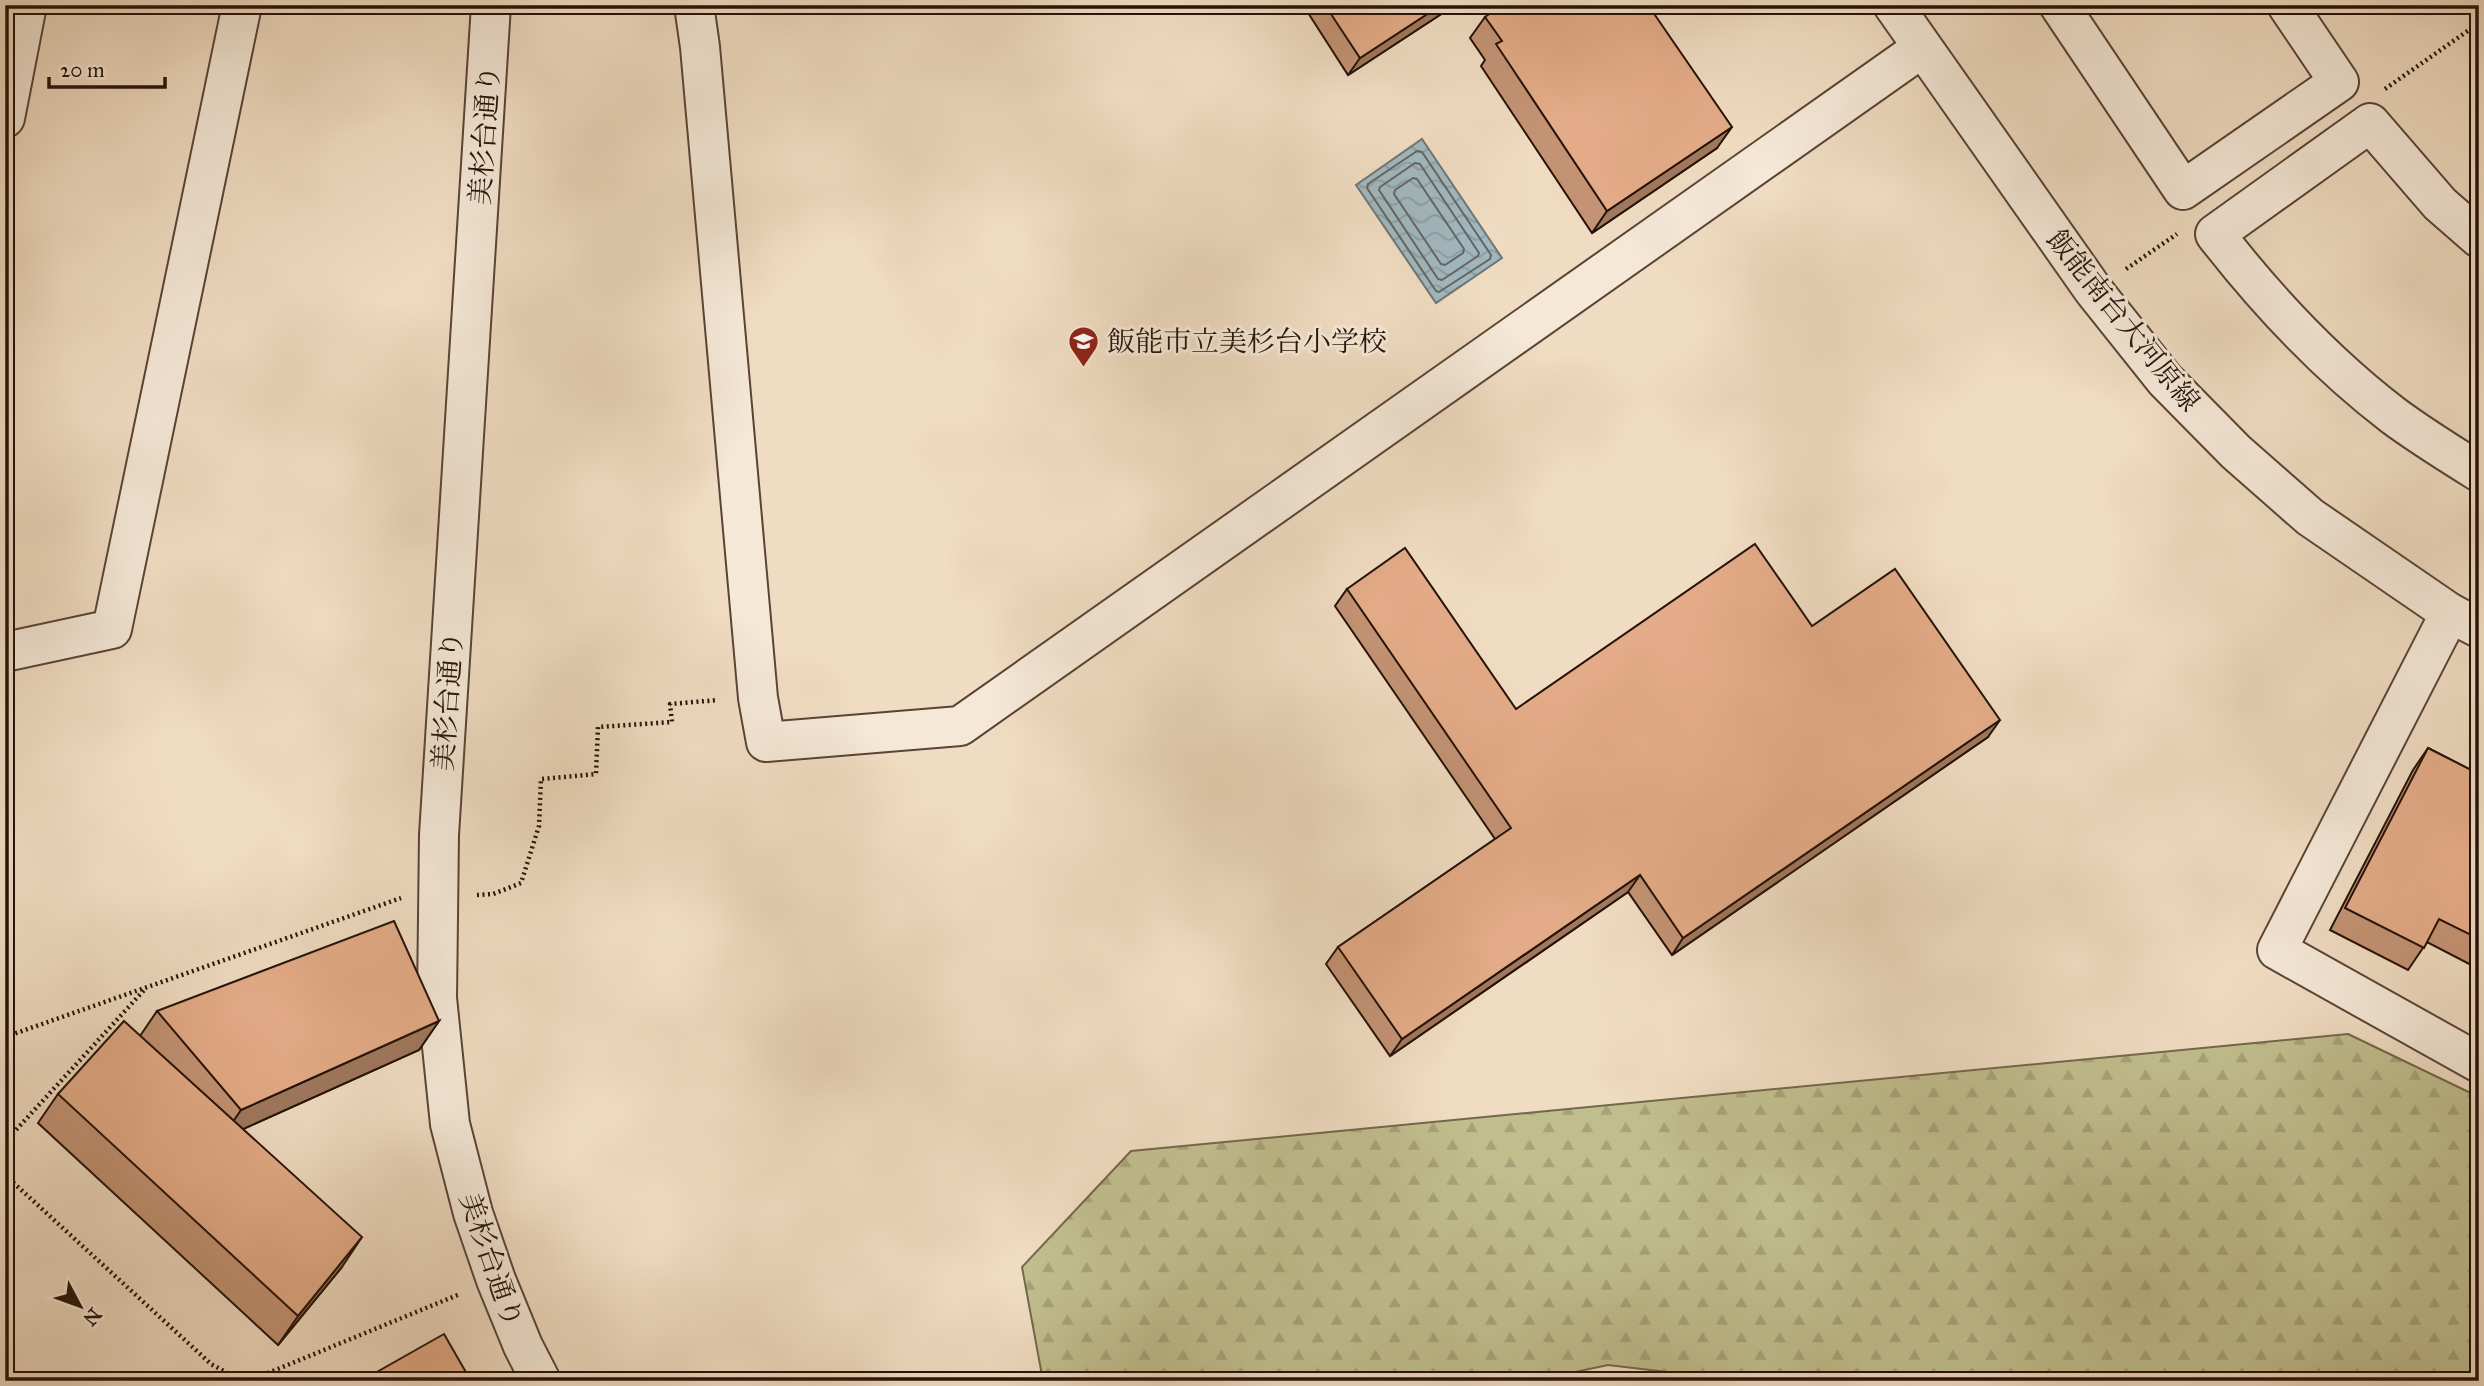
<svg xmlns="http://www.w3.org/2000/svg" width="2484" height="1386" font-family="'IM FELL Great Primer','Noto Serif JP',serif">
<defs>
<pattern id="forest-firs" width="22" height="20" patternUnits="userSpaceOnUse" patternTransform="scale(1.75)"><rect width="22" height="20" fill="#c1be8e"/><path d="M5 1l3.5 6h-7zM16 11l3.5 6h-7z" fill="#a6a279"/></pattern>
<pattern id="water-waves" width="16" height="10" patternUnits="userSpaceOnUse" patternTransform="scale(1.75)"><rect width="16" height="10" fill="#a1b8bf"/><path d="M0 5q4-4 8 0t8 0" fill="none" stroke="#8a9da3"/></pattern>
</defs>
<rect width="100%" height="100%" fill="#f0dcc2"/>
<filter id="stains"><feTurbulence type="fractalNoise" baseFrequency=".00286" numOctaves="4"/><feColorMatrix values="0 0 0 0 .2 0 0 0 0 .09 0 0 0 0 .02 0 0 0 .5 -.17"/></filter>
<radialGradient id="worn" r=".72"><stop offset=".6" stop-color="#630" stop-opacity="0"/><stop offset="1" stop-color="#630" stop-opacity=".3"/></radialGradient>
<path fill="url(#forest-firs)" stroke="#73684b" stroke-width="2" d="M2348,1034L2479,1097V1381H1744L1608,1365L1533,1381H1043L1022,1267L1131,1151Z"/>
<path fill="url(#water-waves)" stroke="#6f7676" stroke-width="2" d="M1422,139L1502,258L1436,303L1356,185Z"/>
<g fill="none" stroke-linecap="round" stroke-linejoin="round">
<g stroke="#636564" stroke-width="2">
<path d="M1417,151L1422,152L1491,255L1490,259L1439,292L1436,291L1367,188L1368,184Z"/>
<path d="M1415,163L1420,164L1479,253L1478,256L1442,280L1438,279L1379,190L1380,187Z"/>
<path d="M1413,178L1417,179L1464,249L1463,253L1445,265L1441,264L1394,194L1395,190Z"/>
</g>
<defs>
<g id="minor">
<path d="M491,5L439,835L437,998L450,1124L473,1213L496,1280L523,1346L541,1381"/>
<path d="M694,5L700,47L758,698L766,742L960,726L1922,48"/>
<path d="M1893,5L2094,291L2165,380L2236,452L2310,517L2450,613L2479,628"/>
<path d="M2059,5L2183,190L2339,82L2287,5"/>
<path d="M5,118L27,5"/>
<path d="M2479,238L2440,204L2370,123L2215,234C2267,301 2326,364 2394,416C2421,436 2450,454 2479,472"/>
<path d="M2450,613L2277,950L2479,1063"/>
<path d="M5,652L112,629L242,5"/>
</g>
</defs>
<use href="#minor" stroke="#584436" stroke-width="42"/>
<g stroke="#251208" stroke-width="4.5" stroke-dasharray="2 3.5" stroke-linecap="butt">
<path d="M2385,89L2479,23"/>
<path d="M2126,269L2177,234"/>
<path d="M477,895L493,894L521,883L539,826L541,779L596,774L598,727L672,722L670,704L718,700"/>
<path d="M5,1037L401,898"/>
<path d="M5,1142L146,988"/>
<path d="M5,1175L211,1364L231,1375L251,1380L460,1294"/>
</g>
<use href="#minor" stroke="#f5e8d7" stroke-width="38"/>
</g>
<g fill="#c39374" stroke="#251208" stroke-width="2">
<path d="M1303,5H1455L1348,75Z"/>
<path d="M1485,17L1717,148L1592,233L1481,66L1485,60L1470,38Z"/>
<path d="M1347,589L1516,709L1812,626L1988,737L1672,955L1628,892L1390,1056L1326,964L1338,947L1495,839L1335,606Z"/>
<path d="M2428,748L2479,774V969L2427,942L2408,970L2330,930L2413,770Z"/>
<path d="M157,1011L439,1021L419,1050L243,1129L342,1267L278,1345L38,1123L58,1094L140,1036Z"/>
</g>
<g fill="#9f785e" stroke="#251208" stroke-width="2">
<path d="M1441,5H1455L1348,75L1360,58Z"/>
<path d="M1732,127L1717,148L1592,233L1607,211Z"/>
<path d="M2000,720L1988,737L1672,955L1683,938Z"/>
<path d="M1640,875L1628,892L1390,1056L1402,1039Z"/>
<path d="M439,1021L419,1050L221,1139L241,1110Z"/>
<path d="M362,1237L342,1267L278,1345L298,1316Z"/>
</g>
<g fill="#e3ab87" stroke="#251208" stroke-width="2">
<path d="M1325,5H1441L1360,58Z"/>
<path d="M1502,5H1648L1732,127L1607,211L1496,44L1502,41L1485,17Z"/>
<path d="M1755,544L1812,626L1895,569L2000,720L1683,938L1640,875L1402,1039L1338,947L1511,828L1347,589L1405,548L1516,709Z"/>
<path d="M2428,748L2479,774V939L2439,919L2424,948L2345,908Z"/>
<path d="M394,921L439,1021L241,1110L157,1011Z"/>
<path d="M124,1021L362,1237L298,1316L58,1094Z"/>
<path d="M444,1334L471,1381H361Z"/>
</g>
<defs>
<symbol id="school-pin" viewBox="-11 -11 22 30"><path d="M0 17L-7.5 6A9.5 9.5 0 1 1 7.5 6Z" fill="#8f2418" stroke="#f5e8d7"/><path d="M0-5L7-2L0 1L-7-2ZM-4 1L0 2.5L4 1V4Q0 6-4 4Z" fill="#fff"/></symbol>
</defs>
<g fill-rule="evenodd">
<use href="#school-pin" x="1066" y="324" width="35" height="47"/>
</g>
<g text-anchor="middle" stroke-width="6" stroke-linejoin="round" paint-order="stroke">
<g font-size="28" fill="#251208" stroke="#f5e8d7">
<text transform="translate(484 135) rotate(-86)" y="10">美杉台通り</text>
<text transform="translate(2124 320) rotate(51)" y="10">飯能南台大河原線</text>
<text transform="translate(447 701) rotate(-86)" y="10">美杉台通り</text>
<text transform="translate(492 1260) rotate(71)" y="10">美杉台通り</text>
</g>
<g font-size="28" fill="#251208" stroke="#f5e8d7" text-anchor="start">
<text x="1107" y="351">飯能市立美杉台小学校</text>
</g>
</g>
<rect width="2484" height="1386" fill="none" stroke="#f0dcc2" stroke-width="28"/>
<rect x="7" y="7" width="2470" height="1372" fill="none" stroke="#251208" stroke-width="3.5"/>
<rect x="14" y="14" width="2456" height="1358" fill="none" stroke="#251208" stroke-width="2"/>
<g transform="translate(80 1306) rotate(131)" stroke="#f5e8d7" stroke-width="5" paint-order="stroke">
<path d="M0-5L12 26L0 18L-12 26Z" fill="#251208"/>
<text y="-10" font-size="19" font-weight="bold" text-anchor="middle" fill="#251208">N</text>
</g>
<path d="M49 77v10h116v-10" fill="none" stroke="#251208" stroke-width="3.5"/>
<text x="60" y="77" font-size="21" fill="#251208" stroke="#f5e8d7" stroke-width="5" paint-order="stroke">20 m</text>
<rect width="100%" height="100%" filter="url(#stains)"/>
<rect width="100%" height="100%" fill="url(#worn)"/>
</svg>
